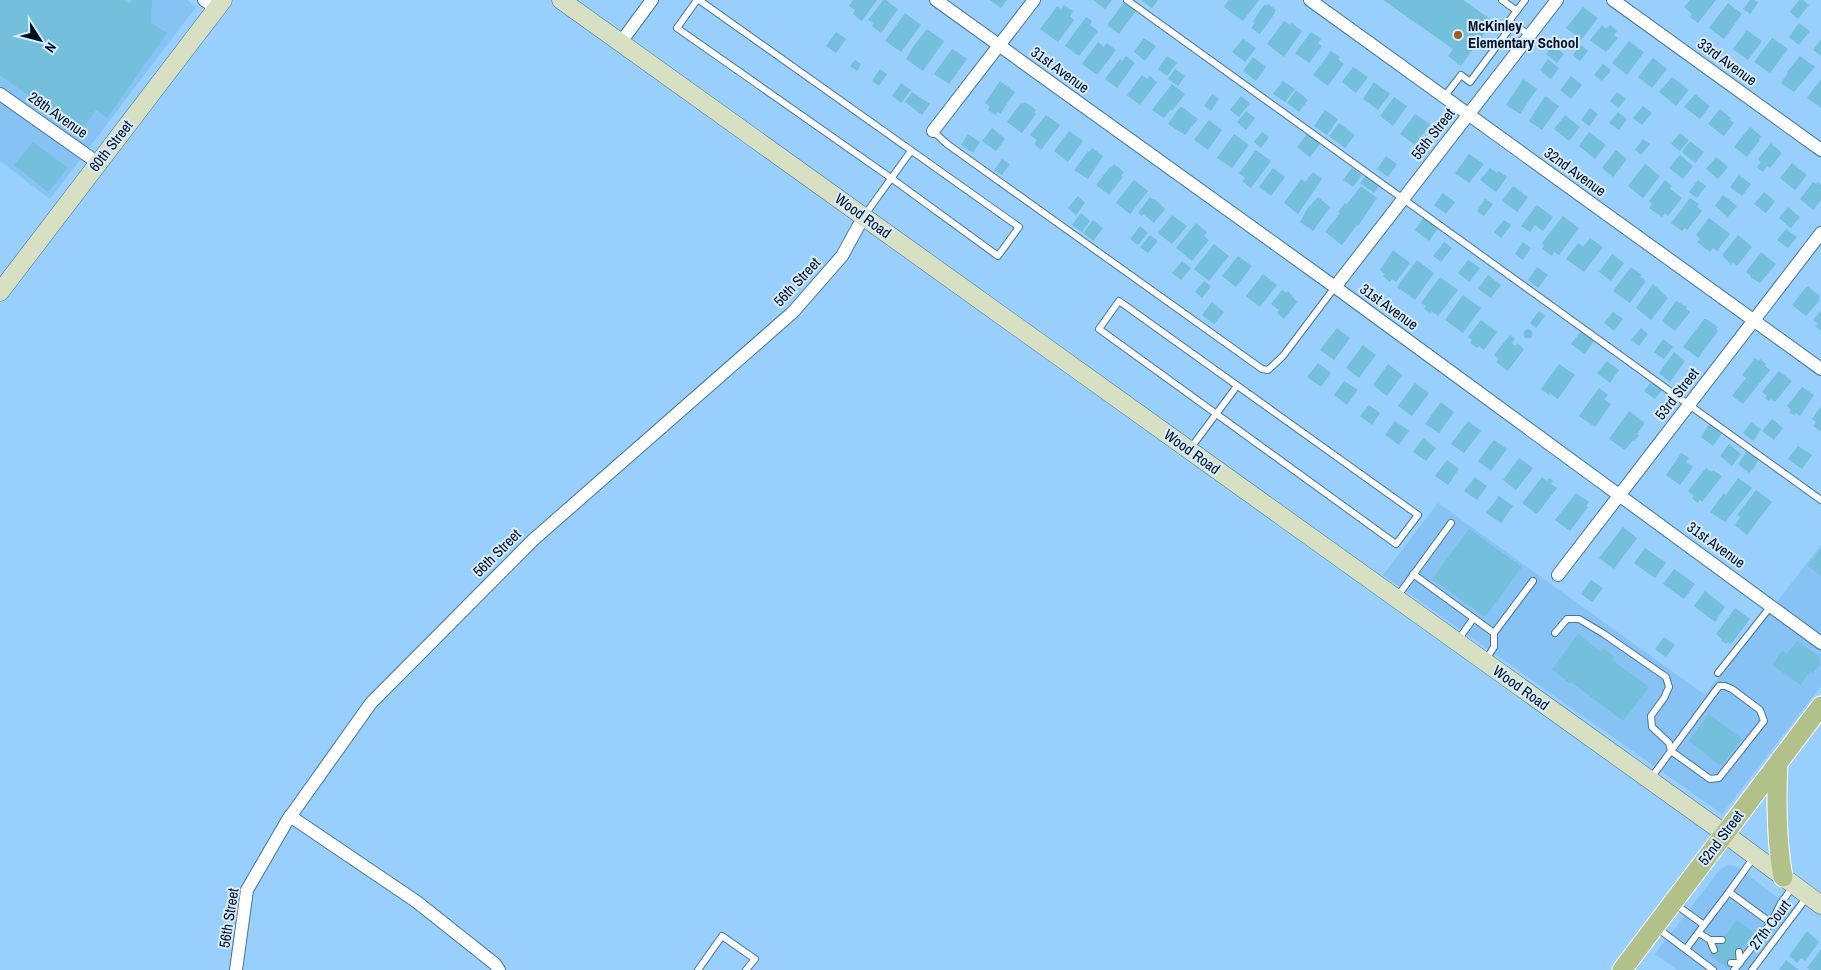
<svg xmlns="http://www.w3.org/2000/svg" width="1821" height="970" font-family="'Archivo Narrow',sans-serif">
<rect width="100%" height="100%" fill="#99cffc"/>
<g fill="#86c2f4">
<path d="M0,0H187L196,7L50,199L0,161Z"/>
<path d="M1438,503L1705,695L1821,545V686L1722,814L1383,575Z"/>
<path d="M1727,865L1736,866L1793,909L1747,970H1677L1655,954L1718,872Z"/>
</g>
<g fill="#74bfdb">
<path d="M0,0H123L129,4L132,0H152L151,23L167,33L107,118L96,110L80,132L0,75Z"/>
<path d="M853,0H877L862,21L853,14L855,10L849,6Z"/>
<path d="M883,0H886L898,9L881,33L872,26L873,23L868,20Z"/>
<path d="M990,0H1007L1001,8Z"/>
<path d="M1093,0H1112L1105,9Z"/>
<path d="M1141,0H1158L1152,8Z"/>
<path d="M1229,0H1259L1243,21L1224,7Z"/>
<path d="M1383,0H1463L1493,21L1461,66L1448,56L1453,49Z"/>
<path d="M1690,0H1716L1698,23L1690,17L1692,14L1684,7Z"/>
<path d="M1750,0H1754L1758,3L1750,14L1743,9Z"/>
<path d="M1799,0H1803L1809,5L1798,19L1790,12Z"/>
<path d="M1124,2L1136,11L1119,34L1107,25Z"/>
<path d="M1728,3L1742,14L1724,39L1709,28Z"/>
<path d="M1268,4L1276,10L1274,12L1275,13L1260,34L1251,28L1255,23L1253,21L1264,5L1266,6Z"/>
<path d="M1064,5L1073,11L1070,16L1074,20L1058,42L1040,29L1057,6L1061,9Z"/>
<path d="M1583,7L1598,18L1581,40L1566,28Z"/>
<path d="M905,13L921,25L901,52L885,41Z"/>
<path d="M1086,17L1092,21L1090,25L1098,31L1079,56L1065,46Z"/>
<path d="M1284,21L1290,25L1292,23L1302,31L1284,57L1267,44Z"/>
<path d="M1799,23L1810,31L1799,45L1789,37Z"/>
<path d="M1602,25L1606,29L1610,25L1617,31L1614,35L1618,38L1606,52L1590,40Z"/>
<path d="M927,29L944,41L923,71L906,59L913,47Z"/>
<path d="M1747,30L1762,41L1748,60L1733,49Z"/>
<path d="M836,32L846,39L836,53L826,46Z"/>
<path d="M1311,32L1321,39L1318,43L1322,46L1309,63L1295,53Z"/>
<path d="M1144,38L1156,46L1145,61L1134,52Z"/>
<path d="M1772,38L1788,49L1770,73L1754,62Z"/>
<path d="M1243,39L1256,48L1245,62L1232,52Z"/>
<path d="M1821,39V56L1813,50Z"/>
<path d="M1629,41L1644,52L1627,75L1612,63Z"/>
<path d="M1098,42L1104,47L1107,43L1116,50L1097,75L1082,64Z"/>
<path d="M1553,45L1564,54L1557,63L1546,54Z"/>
<path d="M1581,45L1588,51L1580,61L1573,55Z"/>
<path d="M952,49L967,59L949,84L934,74Z"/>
<path d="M1331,51L1340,57L1338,59L1344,64L1328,86L1313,75Z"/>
<path d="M1126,56L1135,63L1117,88L1105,79L1120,59L1122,61Z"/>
<path d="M1167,56L1177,63L1167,76L1158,69Z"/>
<path d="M1800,56L1815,67L1794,92L1781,83L1788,73L1787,72Z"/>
<path d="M1253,57L1266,67L1256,81L1243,71Z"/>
<path d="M1653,58L1667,69L1652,88L1638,77Z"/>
<path d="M1548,59L1559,68L1551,79L1540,70Z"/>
<path d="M855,60L861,64L857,71L850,66Z"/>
<path d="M1603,64L1611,70L1602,81L1594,75Z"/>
<path d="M1353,67L1368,77L1356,93L1342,82Z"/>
<path d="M880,69L887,74L879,86L872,81Z"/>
<path d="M1175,69L1185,76L1178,86L1168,79Z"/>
<path d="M1142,75L1147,79L1150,76L1157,82L1140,105L1127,95Z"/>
<path d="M1571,76L1582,85L1571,99L1560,90Z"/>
<path d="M1672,77L1689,90L1676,106L1659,92Z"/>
<path d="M1523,79L1537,89L1520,114L1506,105Z"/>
<path d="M1821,79V108L1807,98Z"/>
<path d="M1000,81L1015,92L1000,114L998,112L995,115L988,110L990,107L985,103Z"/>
<path d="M1283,81L1295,89L1285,102L1273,94Z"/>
<path d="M1374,82L1390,94L1378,110L1363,99Z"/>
<path d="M901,83L911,90L901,103L892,96Z"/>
<path d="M1172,84L1185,94L1172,111L1171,109L1164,118L1152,110Z"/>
<path d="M1296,90L1308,100L1299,112L1287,103Z"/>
<path d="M912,92L930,104L922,115L905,102Z"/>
<path d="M1617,92L1626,99L1618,108L1610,101Z"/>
<path d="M1212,94L1219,99L1211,111L1204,106Z"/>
<path d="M1695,94L1710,106L1700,119L1684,107Z"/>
<path d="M1241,96L1250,103L1239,117L1230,110Z"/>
<path d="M1545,96L1559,106L1542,130L1529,121Z"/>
<path d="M1394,97L1407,106L1393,126L1380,116Z"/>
<path d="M1025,102L1036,110L1034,112L1036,114L1022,133L1007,122L1021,103L1023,104Z"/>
<path d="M1643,106L1652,113L1642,125L1633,118Z"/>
<path d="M1182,107L1198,119L1185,135L1168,124L1179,108Z"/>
<path d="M1590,108L1598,114L1589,126L1581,120Z"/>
<path d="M1720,109L1731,118L1730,120L1734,123L1724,136L1708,124Z"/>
<path d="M1325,110L1338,119L1327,135L1314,126Z"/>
<path d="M1246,111L1255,118L1246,130L1237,122Z"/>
<path d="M1618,112L1627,119L1619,130L1609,123Z"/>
<path d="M1415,114L1430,124L1415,145L1400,134Z"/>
<path d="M1046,115L1060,125L1041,150L1034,144L1037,140L1030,135Z"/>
<path d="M1565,115L1580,127L1569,141L1554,129Z"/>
<path d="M1209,120L1222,130L1208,150L1194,140Z"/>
<path d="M1339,123L1355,135L1345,148L1329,136Z"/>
<path d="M1750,127L1761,136L1759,139L1760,140L1747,157L1734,147Z"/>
<path d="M992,128L1005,139L996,151L982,141Z"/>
<path d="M1069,131L1083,141L1068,162L1054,151Z"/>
<path d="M1262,132L1269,137L1261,148L1254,142Z"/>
<path d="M1589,132L1606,145L1595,159L1579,146Z"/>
<path d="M1680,133L1689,140L1680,151L1671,144Z"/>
<path d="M968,134L980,142L973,153L961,145Z"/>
<path d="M1234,134L1249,145L1232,168L1217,158Z"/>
<path d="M1307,134L1320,144L1310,157L1297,147Z"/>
<path d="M1643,139L1650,144L1641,155L1635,150Z"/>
<path d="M1690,141L1704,152L1695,163L1682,152Z"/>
<path d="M33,142L68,168L48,192L14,165Z"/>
<path d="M1771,143L1782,153L1770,168L1767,166L1763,172L1757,167L1761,162L1758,159Z"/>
<path d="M1092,148L1103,156L1088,179L1074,170L1088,151L1089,152Z"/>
<path d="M1256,150L1271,161L1251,188L1242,181L1245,178L1239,173Z"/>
<path d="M1616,150L1627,159L1613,177L1602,168Z"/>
<path d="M1469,154L1484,164L1469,183L1455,173Z"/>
<path d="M1680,155L1693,166L1683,179L1669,168Z"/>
<path d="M1386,156L1397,164L1388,177L1377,169Z"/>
<path d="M1716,157L1728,167L1718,179L1706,169Z"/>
<path d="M1002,159L1010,164L1002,175L994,170Z"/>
<path d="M1792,163L1807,175L1795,190L1780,178Z"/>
<path d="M1114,164L1124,172L1121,176L1123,177L1109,195L1096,185L1110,167L1111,168Z"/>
<path d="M1645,164L1660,176L1643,198L1628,186Z"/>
<path d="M1273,168L1285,177L1271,196L1259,187Z"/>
<path d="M1352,168L1362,175L1353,187L1343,180Z"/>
<path d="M1490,168L1497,173L1499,171L1507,177L1496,192L1480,180Z"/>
<path d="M1313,172L1322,179L1298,214L1284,203L1301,179L1305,182Z"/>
<path d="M1366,175L1380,185L1374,193L1360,183Z"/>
<path d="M1739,175L1751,184L1742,196L1730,187Z"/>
<path d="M1134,180L1148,191L1130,214L1116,203Z"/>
<path d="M1665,180L1672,186L1670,189L1682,198L1668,216L1665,213L1662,217L1649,208L1652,204L1649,201Z"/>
<path d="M1698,180L1706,186L1697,198L1689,192Z"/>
<path d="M1813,182L1816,184L1818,182L1821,185V200L1813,210L1800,199Z"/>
<path d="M1361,186L1377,198L1358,226L1357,225L1342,245L1325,232L1340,213L1338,212L1345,203L1347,204Z"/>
<path d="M1513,186L1528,197L1517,212L1502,201Z"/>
<path d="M1764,192L1775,201L1766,213L1754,204Z"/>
<path d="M1443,193L1455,202L1446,214L1434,205Z"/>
<path d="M1723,195L1737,206L1728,217L1715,206Z"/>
<path d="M1078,196L1085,203L1076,215L1068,208Z"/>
<path d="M1150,197L1154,200L1155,199L1165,209L1154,223L1143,214L1142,216L1138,213Z"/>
<path d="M1318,197L1330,207L1313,231L1300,222L1307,209Z"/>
<path d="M1690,198L1699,204L1697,207L1702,211L1687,230L1685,228L1682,231L1671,223Z"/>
<path d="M1485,199L1493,204L1484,216L1477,211Z"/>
<path d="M1537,205L1553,217L1543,231L1535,225L1530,232L1521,226Z"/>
<path d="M1788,207L1800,217L1791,228L1779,218Z"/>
<path d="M1081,213L1090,221L1082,232L1072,225Z"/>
<path d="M1172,215L1187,226L1172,244L1158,233Z"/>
<path d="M1563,216L1579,228L1559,255L1554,252L1552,256L1542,249L1544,245L1542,243Z"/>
<path d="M1424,217L1438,228L1429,241L1415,230Z"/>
<path d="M1709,218L1730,234L1717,251L1713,248L1710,252L1697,242L1700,239L1696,235Z"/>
<path d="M1093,220L1103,228L1093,241L1083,233Z"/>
<path d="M1504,220L1511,225L1501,238L1494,232Z"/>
<path d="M1196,223L1207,232L1204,236L1209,240L1192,261L1176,248Z"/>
<path d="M1140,226L1148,233L1138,245L1130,239Z"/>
<path d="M1786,229L1797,237L1788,248L1777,240Z"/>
<path d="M1150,235L1158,241L1148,253L1140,247Z"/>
<path d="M1738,235L1752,247L1737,266L1733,262L1731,265L1722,255Z"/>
<path d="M1590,238L1603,247L1584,272L1566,259L1578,243L1583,247Z"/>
<path d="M1444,242L1452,248L1441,262L1433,256Z"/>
<path d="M1523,242L1531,248L1523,260L1515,254Z"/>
<path d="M1214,244L1229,256L1209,281L1194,269Z"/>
<path d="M1393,250L1410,263L1396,282L1392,279L1390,282L1383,276L1385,274L1380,270Z"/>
<path d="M1761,252L1776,264L1760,283L1750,277L1751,276L1746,272Z"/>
<path d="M1612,254L1624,263L1611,281L1599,272Z"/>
<path d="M1238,256L1252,266L1236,287L1222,276Z"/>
<path d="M1417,260L1434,273L1415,300L1397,287Z"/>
<path d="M1468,260L1480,268L1469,282L1458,273Z"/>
<path d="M1182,261L1191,268L1181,280L1172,273Z"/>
<path d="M1537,267L1548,275L1538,288L1528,280Z"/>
<path d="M1631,267L1642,275L1640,277L1646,281L1630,303L1613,291Z"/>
<path d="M1263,274L1277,285L1260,307L1246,296Z"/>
<path d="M1488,275L1501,285L1491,298L1478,289Z"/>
<path d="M1440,277L1458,290L1438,316L1431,311L1430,313L1424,309L1426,306L1421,303Z"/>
<path d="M1204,281L1211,286L1202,298L1195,292Z"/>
<path d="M1653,284L1668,298L1651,320L1636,308Z"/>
<path d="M1807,286L1820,296L1819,298L1820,300L1806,316L1792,305Z"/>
<path d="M1282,290L1286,293L1288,291L1297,302L1284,319L1277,313L1279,310L1271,304Z"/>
<path d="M1463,295L1481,308L1463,333L1445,320Z"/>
<path d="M1676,301L1687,307L1686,309L1690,312L1675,331L1662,321Z"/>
<path d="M1212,302L1224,312L1214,324L1202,315Z"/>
<path d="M1821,310V331L1815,326L1818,324L1813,320Z"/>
<path d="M1539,311L1545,316L1536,328L1530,323Z"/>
<path d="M1613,312L1623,319L1614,331L1604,323Z"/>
<path d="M1704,319H1706L1718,327L1716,329L1718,331L1698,358L1683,347Z"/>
<path d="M1481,320L1497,332L1484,350L1479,346L1477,348L1470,343L1472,340L1468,337Z"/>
<path d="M1337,328L1350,338L1334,360L1320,350Z"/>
<path d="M1641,328L1648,334L1639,346L1631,340Z"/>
<circle cx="1528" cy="334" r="4.5"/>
<path d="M1581,331L1594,341L1585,354L1571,344Z"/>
<path d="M1510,335L1515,339L1512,343L1515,346L1517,343L1524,349L1508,371L1496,362L1499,359L1494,355Z"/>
<path d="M1663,339L1673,347L1664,359L1654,352Z"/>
<path d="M1363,345L1376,355L1359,378L1346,368Z"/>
<path d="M1674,352L1685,361L1670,382L1659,373Z"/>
<path d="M1755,358L1759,361L1760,359L1766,364L1765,366L1770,370L1743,404L1732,396L1746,378L1742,375Z"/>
<path d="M1607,361L1619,370L1610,383L1597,373Z"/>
<path d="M1318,363L1331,373L1321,387L1307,377Z"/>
<path d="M1388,364L1402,375L1387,396L1373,385Z"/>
<path d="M1559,364L1575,375L1558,399L1550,393L1549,395L1541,389Z"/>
<path d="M1779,371L1792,381L1775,402L1771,399L1769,401L1765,398L1767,396L1762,392Z"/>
<path d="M1344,381L1358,390L1347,405L1334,395Z"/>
<path d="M1652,381L1663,389L1655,399L1644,391Z"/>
<path d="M1415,383L1429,393L1412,416L1398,406Z"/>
<path d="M1802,387L1814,395L1800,416L1796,413L1794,415L1789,412L1791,410L1787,406Z"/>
<path d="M1599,388L1608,395L1604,399L1611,404L1595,427L1579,416Z"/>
<path d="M1441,402L1454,412L1439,433L1425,424Z"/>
<path d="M1369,405L1380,413L1372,425L1360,416Z"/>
<path d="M1821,406V429L1820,431L1813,426L1816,422L1812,419Z"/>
<path d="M1629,411L1645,423L1637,434L1639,435L1635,441L1633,440L1625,450L1609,439Z"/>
<path d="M1772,419L1783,428L1774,440L1762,431Z"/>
<path d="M1395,421L1409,431L1399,445L1385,435Z"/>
<path d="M1468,421L1481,431L1464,453L1451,444Z"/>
<path d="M1751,422L1761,429L1753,441L1743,433Z"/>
<path d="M1709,424L1722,433L1713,446L1701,437Z"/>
<path d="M1423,438L1436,448L1426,461L1413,452Z"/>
<path d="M1494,440L1507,449L1491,471L1478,461Z"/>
<path d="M1729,444L1741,454L1732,466L1720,456Z"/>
<path d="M1798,446L1812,455L1802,469L1788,459Z"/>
<path d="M1747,451L1759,459L1753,470L1752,469L1749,473L1738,464Z"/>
<path d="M1681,453L1689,458L1686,462L1693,467L1680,485L1666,475Z"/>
<path d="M1519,458L1533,468L1516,490L1503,480Z"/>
<path d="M1447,460L1459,469L1448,485L1435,476Z"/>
<path d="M1706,468L1712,472L1713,470L1722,476L1702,502L1700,500L1698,503L1692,498L1694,496L1688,491Z"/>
<path d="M1475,477L1487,486L1477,500L1464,491Z"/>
<path d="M1542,477L1547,481L1549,478L1553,481L1551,484L1557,488L1537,514L1522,503Z"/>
<path d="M1738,478L1752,488L1725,522L1710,512L1724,493L1726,495Z"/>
<path d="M1756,490L1772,502L1747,535L1735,525L1740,517L1737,515Z"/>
<path d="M1576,493L1589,502L1586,506L1588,507L1570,531L1555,520Z"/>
<path d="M1499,496L1513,506L1501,523L1486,513Z"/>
<path d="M1623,527L1637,538L1614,569L1599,558Z"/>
<path d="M1469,529L1522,567L1485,617L1432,579Z"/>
<path d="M1645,548L1666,563L1655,578L1634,563Z"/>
<path d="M1821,548V576L1808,566Z"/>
<path d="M1674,569L1695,584L1684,599L1663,584Z"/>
<path d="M1591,580L1603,588L1592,602L1581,594Z"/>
<path d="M1705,591L1725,607L1715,622L1694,606Z"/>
<path d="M1735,608L1750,619L1731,644L1728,642L1726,644L1721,641L1722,639L1716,634Z"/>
<path d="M1578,634L1601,652L1603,648L1615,657L1612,660L1649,687L1623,721L1571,682L1570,684L1552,669Z"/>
<path d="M1664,637L1675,645L1666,657L1655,649Z"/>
<path d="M1797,641L1819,656L1820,664L1813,673L1810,671L1801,685L1772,665L1782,651L1787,654Z"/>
<path d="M1709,714L1742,739L1721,766L1689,741Z"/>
<path d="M1737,920L1754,933L1727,968L1710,955Z"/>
<path d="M1807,931L1819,942L1805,961L1801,958L1797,963L1789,956Z"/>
<path d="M1821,949V970H1810L1807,968Z"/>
<path d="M1786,960L1799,970H1779Z"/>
</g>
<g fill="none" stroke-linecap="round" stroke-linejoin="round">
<defs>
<g id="lane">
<path d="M697,0L677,28L891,178L998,256L1019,227L699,0"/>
<path d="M1127,0L1821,500"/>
<path d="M1502,0L1517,11"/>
<path d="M1525,0L1509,21L1529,35"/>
<path d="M1444,97L1461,75L1470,82L1513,24"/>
<path d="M933,131L947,144L1262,369L1268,370L1283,356L1335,287"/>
<path d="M864,216L911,151"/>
<path d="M1119,301L1418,515L1396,544L1099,329Z"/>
<path d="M1190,449L1237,386"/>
<path d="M1413,574L1494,633L1533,581"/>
<path d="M1397,597L1451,523"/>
<path d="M1555,633L1567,619H1579L1604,634L1666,677L1669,687L1664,698L1651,716L1652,727L1669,743L1671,751L1710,779L1719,778L1764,721L1760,710L1732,689L1725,686H1719L1651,778"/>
<path d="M1458,640L1473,619"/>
<path d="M1485,661L1494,647V633"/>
<path d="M1718,673L1771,606"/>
<path d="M1729,892L1754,857"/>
<path d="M1675,904L1704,925L1729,892L1771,923"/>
<path d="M1656,927L1713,970"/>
<path d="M1699,933L1710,940L1714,950"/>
<path d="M1710,940H1722"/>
<path d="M1686,949L1704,925"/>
<path d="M1731,963H1740L1739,952"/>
<path d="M698,970L722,936L755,959L746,970"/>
<path d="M1734,970L1771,923L1781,903L1794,885"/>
<path d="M1752,970L1807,897"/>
</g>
<g id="street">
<path d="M204,0L217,9"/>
<path d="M936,0L1335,287L1821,643"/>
<path d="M1310,0L1821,369"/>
<path d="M1613,0L1821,150"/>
<path d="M621,42L652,0"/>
<path d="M0,94L98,163"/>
<path d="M933,131L1034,0"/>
<path d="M1335,287L1557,0"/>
<path d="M1558,575L1821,233"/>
<path d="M290,816L417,902L495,964L499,970"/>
<path d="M236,970L247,890L287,821L371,703L533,540L793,312L842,256L864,216"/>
</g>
<g id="secondary">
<path d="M561,0L1724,833L1821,905"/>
<path d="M0,292L223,0"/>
</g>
<g id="primary">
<path d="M1778,763C1776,802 1776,839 1783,877"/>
<path d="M1622,970L1821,706"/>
</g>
</defs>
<use href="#lane" stroke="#42769e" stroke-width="8"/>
<use href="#street" stroke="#42769e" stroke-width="14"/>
<use href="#secondary" stroke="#42769e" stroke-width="19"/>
<use href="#primary" stroke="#fff" stroke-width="21"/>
<use href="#lane" stroke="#fff" stroke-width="6"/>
<use href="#street" stroke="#fff" stroke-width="12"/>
<use href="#secondary" stroke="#d8e0c4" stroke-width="18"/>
<use href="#primary" stroke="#b1c189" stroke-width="19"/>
</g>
<circle fill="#9b6020" stroke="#d7ecff" stroke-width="2" cx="1458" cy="35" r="5"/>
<g text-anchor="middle" stroke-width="4" stroke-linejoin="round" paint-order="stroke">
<g font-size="15" font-weight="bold" fill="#00101f" stroke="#d7ecff" text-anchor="start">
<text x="1468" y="31">McKinley<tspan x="1468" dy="17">Elementary School</tspan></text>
</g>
<g font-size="15" fill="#00101f" stroke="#d7ecff">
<text transform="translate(1727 62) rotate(36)" y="5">33rd Avenue</text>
<text transform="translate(1060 70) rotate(36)" y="5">31st Avenue</text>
<text transform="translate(58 115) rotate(35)" y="5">28th Avenue</text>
<text transform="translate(1433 134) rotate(-52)" y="5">55th Street</text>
<text transform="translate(111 146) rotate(-52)" y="5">60th Street</text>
<text transform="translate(1575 172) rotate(36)" y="5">32nd Avenue</text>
<text transform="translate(863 216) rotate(36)" y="5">Wood Road</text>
<text transform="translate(797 282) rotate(-47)" y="5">56th Street</text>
<text transform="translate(1389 307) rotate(36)" y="5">31st Avenue</text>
<text transform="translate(1677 394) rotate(-52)" y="5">53rd Street</text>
<text transform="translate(1192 452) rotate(36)" y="5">Wood Road</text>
<text transform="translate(1716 545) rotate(36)" y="5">31st Avenue</text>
<text transform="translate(497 553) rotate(-45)" y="5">56th Street</text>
<text transform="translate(1521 688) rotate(36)" y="5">Wood Road</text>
<text transform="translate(1721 838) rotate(-53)" y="5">52nd Street</text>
<text transform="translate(229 918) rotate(-81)" y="5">56th Street</text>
<text transform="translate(1770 925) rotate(-53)" y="5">27th Court</text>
</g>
</g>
<g transform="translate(40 40) rotate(126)" stroke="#d7ecff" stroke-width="4" paint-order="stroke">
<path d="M0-4L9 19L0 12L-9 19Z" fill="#00101f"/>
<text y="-8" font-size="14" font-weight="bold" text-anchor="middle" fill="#00101f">N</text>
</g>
</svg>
